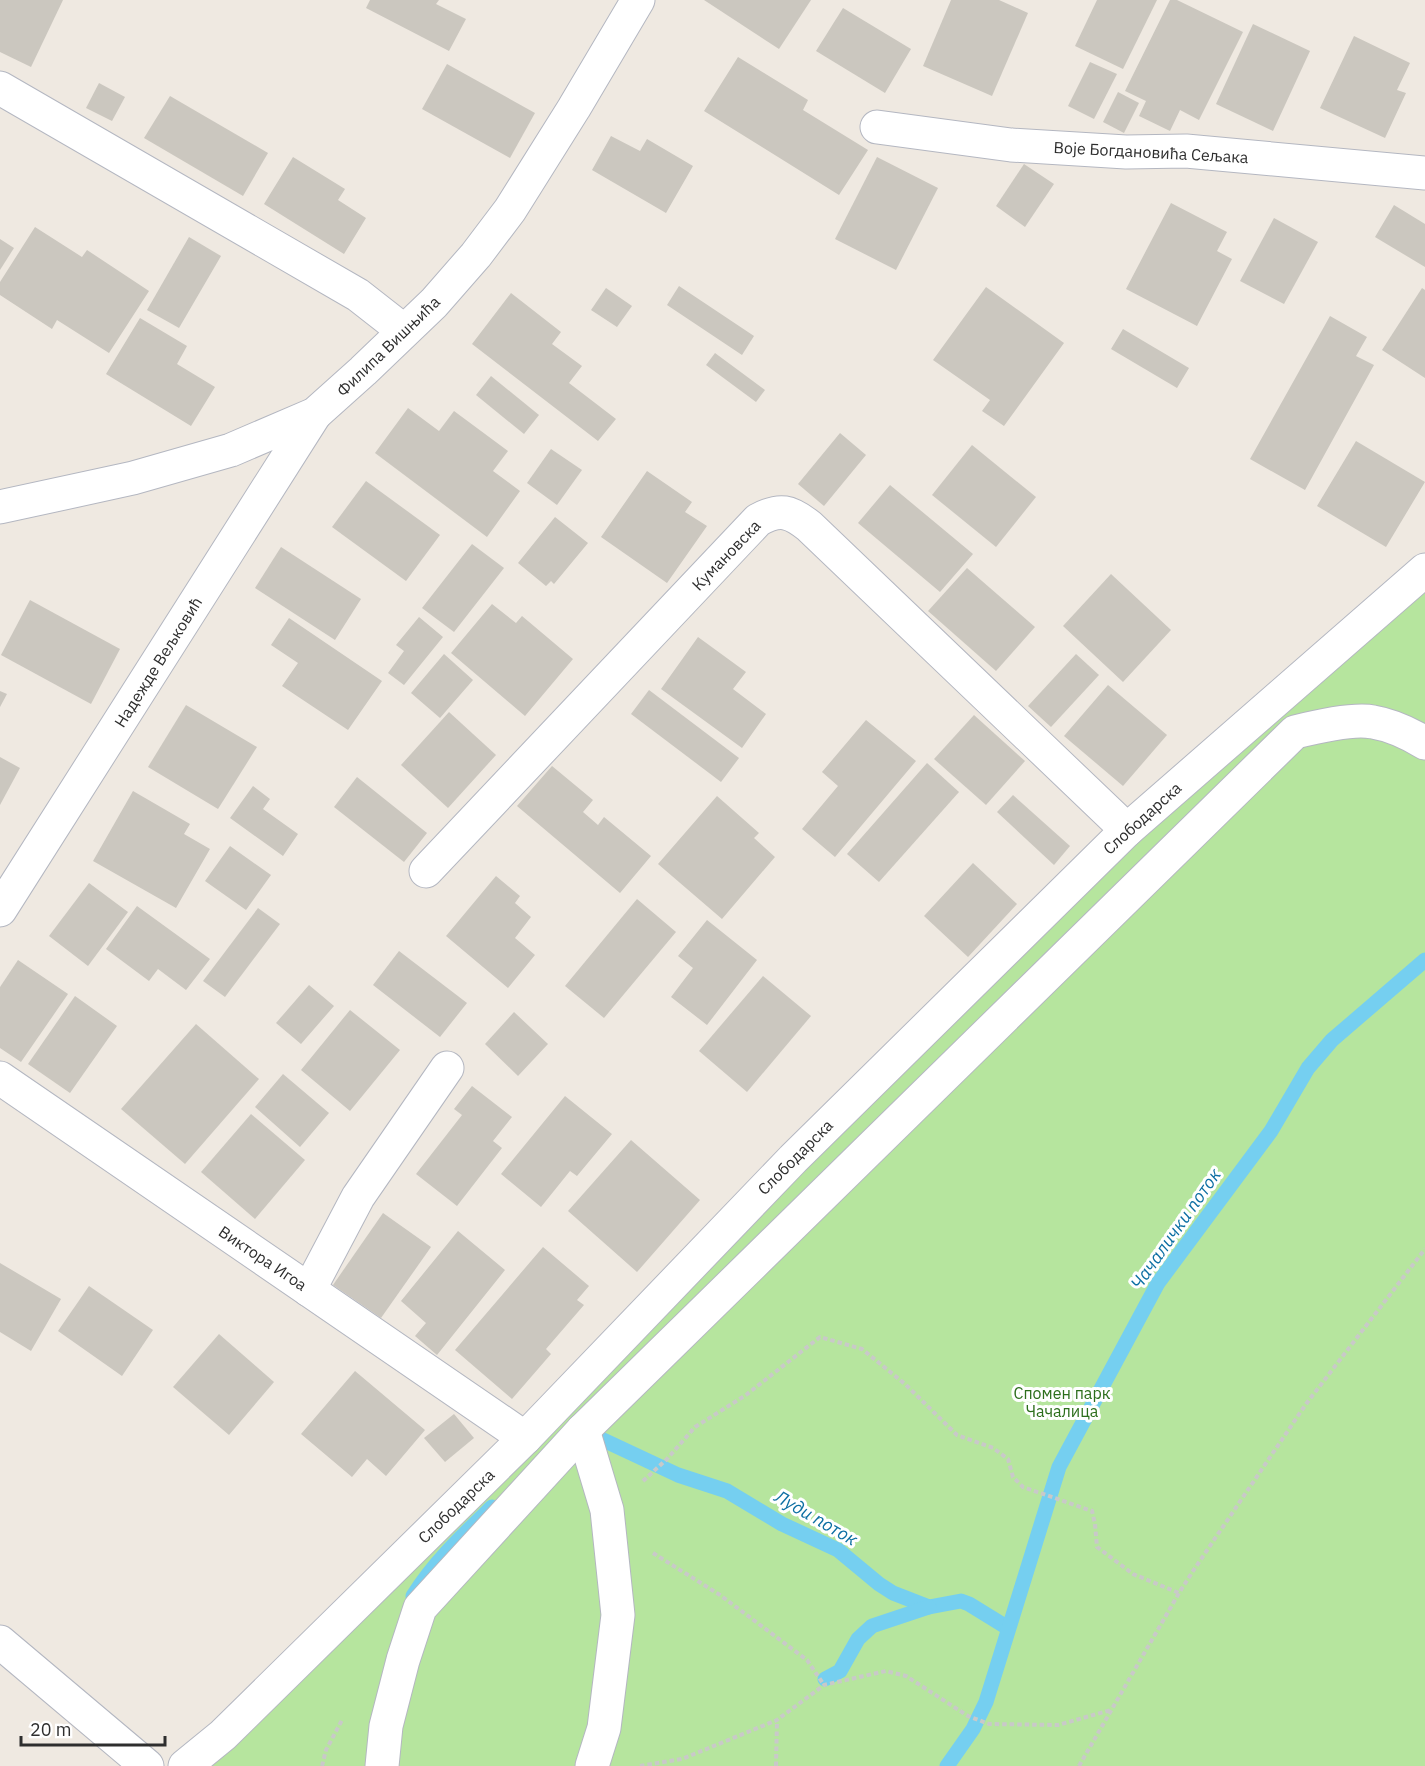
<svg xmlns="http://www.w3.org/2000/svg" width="1425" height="1766" font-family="'IBM Plex Sans',sans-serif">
<rect width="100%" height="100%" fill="#efe9e1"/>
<path fill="#b6e59e" d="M1425,570V1766H185L793,1159Z"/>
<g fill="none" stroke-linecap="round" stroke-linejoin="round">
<g stroke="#75cff0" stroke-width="15">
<path d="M599,1438L678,1475L727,1491L782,1524L838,1550L879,1584L893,1593L929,1607L961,1601L969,1604L1008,1628"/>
<path d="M413,1596C434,1562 463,1535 492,1507"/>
<path d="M825,1679L840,1671L858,1639L872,1626L929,1607"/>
<path d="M947,1766L973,1729L986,1702L1059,1467L1158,1283L1271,1131L1308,1068L1332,1040L1425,960"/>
</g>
</g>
<g fill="#cbc7bf">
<path d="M0,0H63L31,67L0,52Z"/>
<path d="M370,0H439L436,4L466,19L449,51L366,8Z"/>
<path d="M704,0H811L779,49Z"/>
<path d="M951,0H999L1028,13L992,96L923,66Z"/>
<path d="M1097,0H1157L1123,69L1075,46Z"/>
<path d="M1170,0H1177L1243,32L1199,120L1180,110L1170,131L1139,116L1146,101L1125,91Z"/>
<path d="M843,8L911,49L885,93L816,51Z"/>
<path d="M1253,24L1310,51L1273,131L1216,104Z"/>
<path d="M1354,36L1410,63L1397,90L1406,93L1385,138L1320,108Z"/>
<path d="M738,57L808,100L803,110L868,150L839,195L704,111Z"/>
<path d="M1090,62L1117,74L1094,119L1068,106Z"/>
<path d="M447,64L535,113L510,158L422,109Z"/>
<path d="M99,83L125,97L112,121L86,108Z"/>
<path d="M1118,92L1139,103L1124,133L1103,122Z"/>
<path d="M170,96L268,153L243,196L144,138Z"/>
<path d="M611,136L640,151L647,139L693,166L666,213L592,170Z"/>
<path d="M293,157L345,189L338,200L366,218L344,254L264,204Z"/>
<path d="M877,157L938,188L896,270L835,239Z"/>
<path d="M1024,164L1054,184L1025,227L996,206Z"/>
<path d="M1171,203L1227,232L1217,251L1232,259L1197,326L1126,289Z"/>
<path d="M1394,205L1425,224V267L1375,237Z"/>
<path d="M1274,218L1318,242L1284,304L1240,281Z"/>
<path d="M35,227L82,257L87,250L149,291L109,353L57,320L52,329L0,295V282Z"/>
<path d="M189,237L221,256L179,328L147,310Z"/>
<path d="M0,239L14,248L0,270Z"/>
<path d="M679,286L754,336L742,355L667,305Z"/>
<path d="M986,287L1064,343L1004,426L982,411L990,400L933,360Z"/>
<path d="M606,288L632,306L617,327L591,310Z"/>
<path d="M1422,288L1425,290V378L1382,350Z"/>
<path d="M511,293L561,332L552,344L582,366L569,383L616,419L598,441L472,344Z"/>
<path d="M1330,316L1367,337L1356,356L1374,365L1305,490L1250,459Z"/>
<path d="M140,318L187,346L177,364L215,387L191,426L106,374Z"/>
<path d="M1123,329L1189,368L1177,388L1111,349Z"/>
<path d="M715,353L765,390L756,402L706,365Z"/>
<path d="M491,376L539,415L524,434L476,395Z"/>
<path d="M408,408L439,431L454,411L508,451L493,471L520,491L487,537L375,453Z"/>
<path d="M840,433L866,455L824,506L798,484Z"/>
<path d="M1356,441L1425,482L1386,547L1317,506Z"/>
<path d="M972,445L1036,497L996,547L932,495Z"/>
<path d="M551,449L582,470L557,505L527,483Z"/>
<path d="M647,471L692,502L685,512L707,526L667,583L601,537Z"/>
<path d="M366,481L440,535L406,581L332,527Z"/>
<path d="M890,485L973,554L940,592L858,523Z"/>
<path d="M555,517L588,543L554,584L551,581L546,586L518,563Z"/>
<path d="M472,544L504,568L454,632L422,608Z"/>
<path d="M281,547L361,599L335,640L255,588Z"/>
<path d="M967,568L1035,627L996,671L928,611Z"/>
<path d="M1111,574L1171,630L1123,682L1063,626Z"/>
<path d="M30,600L120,649L91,704L1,655Z"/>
<path d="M492,604L516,623L522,616L573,659L525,716L451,653Z"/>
<path d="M419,617L443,637L404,685L388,673L404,651L396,645Z"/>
<path d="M289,618L382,681L348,730L282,686L298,663L271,645Z"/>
<path d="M698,637L746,672L733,689L766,714L742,748L661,689Z"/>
<path d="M444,654L473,680L440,718L411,693Z"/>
<path d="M1076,654L1099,675L1051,727L1028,706Z"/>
<path d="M1108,685L1167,735L1123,786L1064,736Z"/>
<path d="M649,690L739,758L721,782L631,714Z"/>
<path d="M0,691L7,694L0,707Z"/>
<path d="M186,705L257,747L218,809L148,767Z"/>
<path d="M449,712L496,755L448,808L401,765Z"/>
<path d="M974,715L1025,761L986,805L934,759Z"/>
<path d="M866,720L916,761L835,857L802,829L838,786L822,772Z"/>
<path d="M0,757L20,768L0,805Z"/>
<path d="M927,763L959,792L879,882L847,854Z"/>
<path d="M552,766L593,800L583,812L598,825L604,817L651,856L620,893L517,806Z"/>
<path d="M357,777L427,833L404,862L334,807Z"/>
<path d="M253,786L270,799L263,809L298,834L283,856L230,818Z"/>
<path d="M133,791L190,824L184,834L210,849L176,908L93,861Z"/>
<path d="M1013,795L1070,846L1054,865L997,812Z"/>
<path d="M717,796L759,833L754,838L775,857L722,919L658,864Z"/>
<path d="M230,846L271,875L246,910L205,881Z"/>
<path d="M973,863L1017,904L968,957L924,916Z"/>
<path d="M496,876L520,896L515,903L531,917L515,938L535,955L508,988L446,936Z"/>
<path d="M89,883L128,912L88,966L49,936Z"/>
<path d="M637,899L676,932L604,1018L565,986Z"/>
<path d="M137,906L210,959L186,990L158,969L149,981L106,949Z"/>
<path d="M258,908L280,924L225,997L203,981Z"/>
<path d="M707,920L757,960L707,1025L671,997L693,968L678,956Z"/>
<path d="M399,951L467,1003L440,1037L373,985Z"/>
<path d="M18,960L68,994L21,1062L0,1048V987Z"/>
<path d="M763,976L811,1016L747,1092L699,1051Z"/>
<path d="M309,985L334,1006L301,1044L276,1023Z"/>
<path d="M75,996L117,1026L70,1093L28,1064Z"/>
<path d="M350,1010L400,1050L350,1111L301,1070Z"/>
<path d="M514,1012L548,1044L518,1076L485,1044Z"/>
<path d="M196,1024L259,1079L185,1164L121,1109Z"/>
<path d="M283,1074L329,1113L300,1147L255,1107Z"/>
<path d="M472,1086L512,1117L493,1141L502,1148L457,1206L416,1174L462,1115L454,1109Z"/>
<path d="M565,1096L612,1134L577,1176L570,1171L541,1207L501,1174Z"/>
<path d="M251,1114L305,1160L255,1219L201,1172Z"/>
<path d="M631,1140L700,1200L637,1272L568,1211Z"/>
<path d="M383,1213L431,1247L381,1318L333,1285Z"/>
<path d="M458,1231L505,1270L437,1355L415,1336L426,1323L401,1301Z"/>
<path d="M543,1247L589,1286L577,1300L584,1305L546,1349L551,1354L512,1399L455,1350Z"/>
<path d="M0,1263L61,1299L31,1351L0,1332Z"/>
<path d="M89,1286L153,1330L122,1376L58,1331Z"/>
<path d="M219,1334L274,1382L229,1435L173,1387Z"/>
<path d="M355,1371L425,1430L386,1476L367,1459L352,1477L301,1434Z"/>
<path d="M454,1414L474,1438L445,1462L424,1438Z"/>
</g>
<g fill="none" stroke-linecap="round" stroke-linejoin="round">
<defs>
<g id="minor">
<path d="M0,88L358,295L404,331"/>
<path d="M877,127L1011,145L1126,152L1186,151L1425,173"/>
<path d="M0,507L133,478L231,450L315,414L363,371L434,303L476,255L510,210L574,108L638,0"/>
<path d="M426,871L758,520C780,508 790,511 809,526L1127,830"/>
<path d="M0,910L315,414"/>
<path d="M0,1078L525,1438"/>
<path d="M309,1290L358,1197L447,1068"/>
<path d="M583,1430L607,1510L618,1615L604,1728L592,1766"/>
<path d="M0,1642L147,1766"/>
<path d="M185,1766L223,1735L525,1438L793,1159L1127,830L1425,570"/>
<path d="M382,1766L386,1726L403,1660L420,1608L583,1430L1295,732C1315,727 1354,718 1373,722C1391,725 1410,734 1425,743"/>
</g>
</defs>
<use href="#minor" stroke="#b4b7c1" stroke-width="35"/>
<g stroke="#c9c9c9" stroke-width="4" stroke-dasharray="4.5 3" stroke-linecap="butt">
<path d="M643,1481L667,1459L695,1427L746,1395L820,1337L862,1349L905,1384L957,1435L993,1448L1008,1459L1013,1477L1023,1487L1092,1511L1095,1524L1097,1547L1133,1574L1179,1593"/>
<path d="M653,1553L720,1595L807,1660L824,1685"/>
<path d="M322,1766L326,1750L342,1720"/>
<path d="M640,1766L682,1759L777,1720L824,1685L886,1671L906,1676L968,1716L989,1724L1058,1725L1111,1710"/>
<path d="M776,1766L777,1720"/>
<path d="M1079,1766L1179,1593L1193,1571L1306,1404L1425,1249"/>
</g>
<use href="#minor" stroke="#fff" stroke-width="33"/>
</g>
<g text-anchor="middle" stroke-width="6" stroke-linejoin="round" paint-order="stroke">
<g font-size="16" fill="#2e2e2e" stroke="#fff">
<text transform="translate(1151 152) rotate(3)" y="6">Воје Богдановића Сељака</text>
<text transform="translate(388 346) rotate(-44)" y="6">Филипа Вишњића</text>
<text transform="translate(726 555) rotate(-46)" y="6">Кумановска</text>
<text transform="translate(158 662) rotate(-58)" y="6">Надежде Вељковић</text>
<text transform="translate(1142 818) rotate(-42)" y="6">Слободарска</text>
<text transform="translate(795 1157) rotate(-45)" y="6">Слободарска</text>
<text transform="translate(263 1258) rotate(34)" y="6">Виктора Игоа</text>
<text transform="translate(456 1506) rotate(-44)" y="6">Слободарска</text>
</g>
<g font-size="16" fill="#2c6e1b" stroke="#fff">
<text x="1062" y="1399">Спомен парк<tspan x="1062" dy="18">Чачалица</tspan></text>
</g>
<g font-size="18" font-style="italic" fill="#0d6fa3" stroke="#fff">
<text transform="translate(1176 1229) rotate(-55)" y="6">Чачалички поток</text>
<text transform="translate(816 1518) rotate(30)" y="6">Луди поток</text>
</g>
</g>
<path d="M21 1736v9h144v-9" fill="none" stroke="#2e2e2e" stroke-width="3"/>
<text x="30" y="1736" font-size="18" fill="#2e2e2e" stroke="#ffffff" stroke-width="4.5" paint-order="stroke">20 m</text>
</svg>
